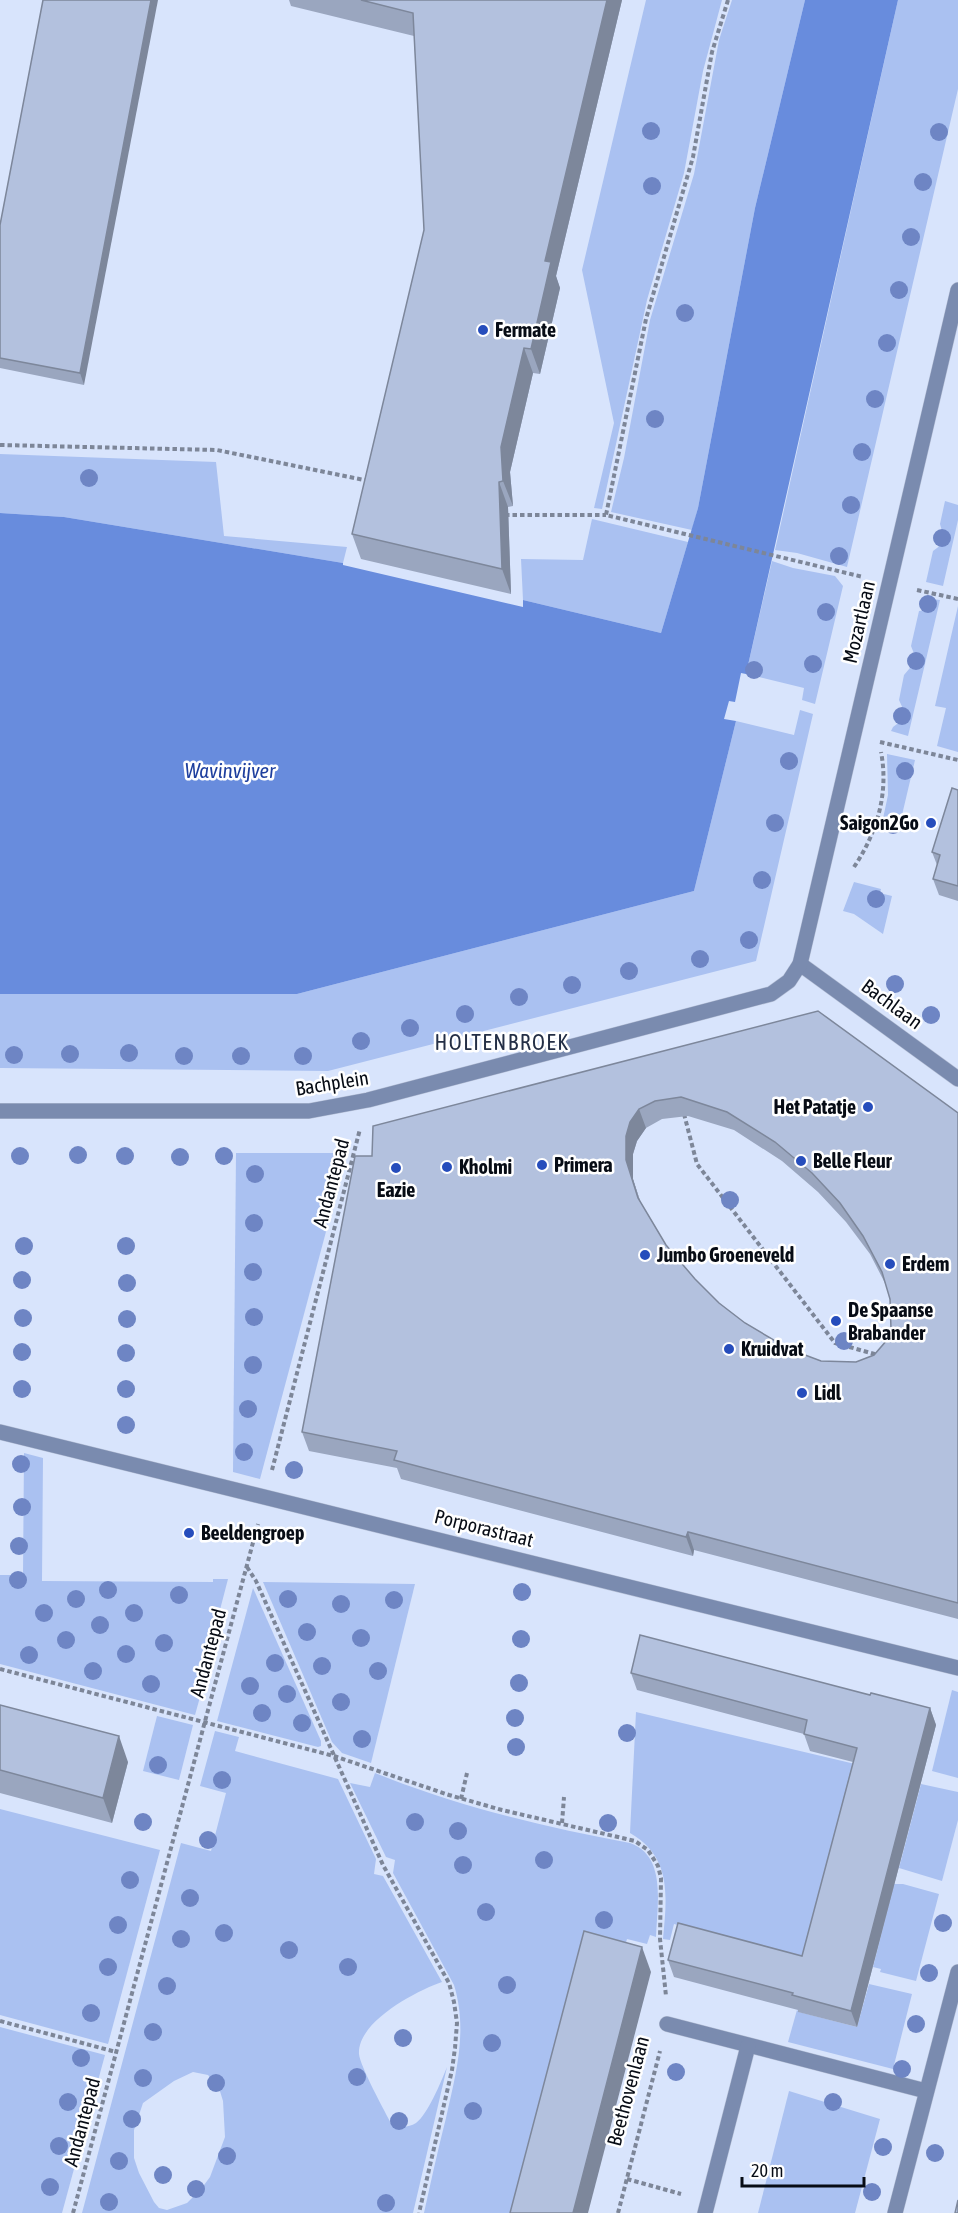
<svg xmlns="http://www.w3.org/2000/svg" width="958" height="2213" font-family="'Asap Condensed',sans-serif">
<rect width="100%" height="100%" fill="#d8e4fc"/>
<g fill="#aac1f1" fill-rule="evenodd">
<path d="M646,0H722L703,71L684,173L647,300L602,509L594,508L614,423L582,270Z"/>
<path d="M732,0H805L755,208L698,508L692,530L611,512L624,458L650,320L694,174L719,40Z"/>
<path d="M898,0H958V89L847,567L797,553L775,550Z"/>
<path d="M0,454L216,462L224,536L347,547L343,563L64,517L0,513Z"/>
<path d="M945,501L958,505V520L943,586L926,582L933,551L941,545L944,538L940,524Z"/>
<path d="M592,519L688,542L661,633L523,600L521,559L583,560Z"/>
<path d="M772,561L793,568L835,576L843,586L815,704L802,700L804,688L746,674Z"/>
<path d="M932,599L940,600L908,736L891,731L893,727L901,721L904,711L899,700L904,675L915,662V656L911,646L919,611L927,610Z"/>
<path d="M958,606V752L937,746L946,708L935,706Z"/>
<path d="M800,710L813,714L756,961L328,1071L0,1068V994H297L694,891L736,721L794,735Z"/>
<path d="M887,754L915,760L898,832L881,828L888,795Z"/>
<path d="M854,882L881,889L880,893L892,896L883,934L854,914L843,911Z"/>
<path d="M236,1153H347L260,1479L233,1472Z"/>
<path d="M24,1453L43,1458L42,1581L213,1582V1579H228L209,1652L212,1654L195,1715L0,1664V1575H23Z"/>
<path d="M263,1582L415,1584L371,1763L342,1753L332,1742Z"/>
<path d="M253,1588L321,1741V1746L318,1747L217,1721Z"/>
<path d="M952,1690L958,1692V1778L932,1771Z"/>
<path d="M636,1712L855,1764L804,1959L674,1924L670,1940L663,1939C667,1896 672,1857 630,1833Z"/>
<path d="M157,1716L193,1725L179,1780L143,1771Z"/>
<path d="M215,1731L239,1737L235,1751L338,1779L376,1859L374,1874L383,1876L442,1982C416,1991 357,2022 359,2054C360,2066 385,2112 392,2125C400,2127 408,2128 416,2123C428,2114 441,2082 447,2067L413,2213H82L181,1843L211,1851L226,1793L200,1786ZM193,2072L208,2075L219,2088L223,2101L225,2137L210,2177L201,2189L187,2203L167,2210L159,2208L154,2202L139,2173L134,2158V2130L143,2103L174,2081Z"/>
<path d="M375,1773C457,1806 543,1827 630,1843C667,1856 657,1905 656,1937L650,1935L647,1944L627,1939L620,1963L519,2213H424C431,2181 438,2149 446,2118C456,2073 468,2031 454,1985L393,1873L395,1860L386,1857L350,1783L370,1787Z"/>
<path d="M921,1784L958,1792V1820L942,1881L899,1868Z"/>
<path d="M0,1809L160,1850L108,2044L0,2015Z"/>
<path d="M894,1884H903L939,1894L916,1981L880,1972L881,1969L873,1967Z"/>
<path d="M869,1984L912,1994L893,2069L788,2042L797,2010L799,2012L857,2027Z"/>
<path d="M0,2027L105,2055L62,2213H0Z"/>
<path d="M789,2091L880,2119L855,2213H758Z"/>
</g>
<path fill="#688cdd" d="M805,0H898L746,674L741,673L735,702L729,701L724,719L736,721L694,891L297,994H0V513L64,517L343,563V565L523,607V600L661,633L698,508L755,208Z"/>
<g fill="none" stroke-linecap="round" stroke-linejoin="round">
<defs>
<g id="minor">
<path d="M800,964L958,1079"/>
<path d="M0,1432L958,1668"/>
<path d="M667,2024L926,2091"/>
<path d="M705,2213L748,2046"/>
<path d="M895,2213L958,1972"/>
</g>
<path id="tertiary" d="M0,1111H309L368,1100L771,994L789,981L800,964L958,290"/>
</defs>
<use href="#minor" stroke="#b7c1d7" stroke-width="16"/>
<use href="#tertiary" stroke="#b7c1d7" stroke-width="16"/>
<g stroke="#7d8698" stroke-width="4" stroke-dasharray="4.5 3" stroke-linecap="butt">
<path d="M728,0L712,52L693,157L646,319L606,515L863,577"/>
<path d="M0,445L217,450L369,481"/>
<path d="M505,515H606"/>
<path d="M917,590L958,599"/>
<path d="M880,742L958,760"/>
<path d="M854,867C877,833 889,793 881,752"/>
<path d="M684,1114L697,1164L835,1343L878,1355"/>
<path d="M272,1470L360,1129"/>
<path d="M247,1567L256,1581L383,1865L449,1983L454,2002L457,2023L455,2048L452,2070L419,2213"/>
<path d="M0,1669L334,1756L449,1795L502,1810L635,1841L648,1850L658,1866L661,1878L660,1939L666,1996"/>
<path d="M461,1799L467,1773"/>
<path d="M562,1823L564,1797"/>
<path d="M0,2021L116,2052"/>
<path d="M627,2179L681,2194"/>
<path d="M73,2213L258,1524"/>
<path d="M618,2213L660,2051"/>
</g>
<use href="#minor" stroke="#7a8baf" stroke-width="15"/>
<use href="#tertiary" stroke="#7a8baf" stroke-width="15"/>
</g>
<g fill="#6e85c4">
<circle cx="651" cy="131" r="9"/>
<circle cx="939" cy="132" r="9"/>
<circle cx="923" cy="182" r="9"/>
<circle cx="652" cy="186" r="9"/>
<circle cx="911" cy="237" r="9"/>
<circle cx="899" cy="290" r="9"/>
<circle cx="685" cy="313" r="9"/>
<circle cx="887" cy="343" r="9"/>
<circle cx="875" cy="399" r="9"/>
<circle cx="655" cy="419" r="9"/>
<circle cx="862" cy="452" r="9"/>
<circle cx="89" cy="478" r="9"/>
<circle cx="851" cy="505" r="9"/>
<circle cx="942" cy="538" r="9"/>
<circle cx="839" cy="556" r="9"/>
<circle cx="928" cy="604" r="9"/>
<circle cx="826" cy="612" r="9"/>
<circle cx="916" cy="661" r="9"/>
<circle cx="813" cy="664" r="9"/>
<circle cx="754" cy="670" r="9"/>
<circle cx="902" cy="716" r="9"/>
<circle cx="789" cy="761" r="9"/>
<circle cx="905" cy="771" r="9"/>
<circle cx="775" cy="823" r="9"/>
<circle cx="893" cy="825" r="9"/>
<circle cx="762" cy="880" r="9"/>
<circle cx="876" cy="899" r="9"/>
<circle cx="749" cy="940" r="9"/>
<circle cx="700" cy="959" r="9"/>
<circle cx="629" cy="971" r="9"/>
<circle cx="895" cy="984" r="9"/>
<circle cx="572" cy="985" r="9"/>
<circle cx="519" cy="997" r="9"/>
<circle cx="465" cy="1014" r="9"/>
<circle cx="931" cy="1015" r="9"/>
<circle cx="410" cy="1028" r="9"/>
<circle cx="361" cy="1041" r="9"/>
<circle cx="129" cy="1053" r="9"/>
<circle cx="70" cy="1054" r="9"/>
<circle cx="14" cy="1055" r="9"/>
<circle cx="184" cy="1056" r="9"/>
<circle cx="241" cy="1056" r="9"/>
<circle cx="303" cy="1056" r="9"/>
<circle cx="78" cy="1155" r="9"/>
<circle cx="20" cy="1156" r="9"/>
<circle cx="125" cy="1156" r="9"/>
<circle cx="224" cy="1156" r="9"/>
<circle cx="180" cy="1157" r="9"/>
<circle cx="255" cy="1174" r="9"/>
<circle cx="730" cy="1200" r="9"/>
<circle cx="254" cy="1223" r="9"/>
<circle cx="24" cy="1246" r="9"/>
<circle cx="126" cy="1246" r="9"/>
<circle cx="253" cy="1272" r="9"/>
<circle cx="22" cy="1280" r="9"/>
<circle cx="127" cy="1283" r="9"/>
<circle cx="254" cy="1317" r="9"/>
<circle cx="23" cy="1318" r="9"/>
<circle cx="127" cy="1319" r="9"/>
<circle cx="844" cy="1341" r="9"/>
<circle cx="22" cy="1352" r="9"/>
<circle cx="126" cy="1353" r="9"/>
<circle cx="253" cy="1365" r="9"/>
<circle cx="22" cy="1389" r="9"/>
<circle cx="126" cy="1389" r="9"/>
<circle cx="248" cy="1409" r="9"/>
<circle cx="126" cy="1425" r="9"/>
<circle cx="244" cy="1452" r="9"/>
<circle cx="21" cy="1464" r="9"/>
<circle cx="294" cy="1470" r="9"/>
<circle cx="22" cy="1507" r="9"/>
<circle cx="19" cy="1546" r="9"/>
<circle cx="18" cy="1580" r="9"/>
<circle cx="108" cy="1590" r="9"/>
<circle cx="522" cy="1592" r="9"/>
<circle cx="179" cy="1595" r="9"/>
<circle cx="76" cy="1599" r="9"/>
<circle cx="288" cy="1599" r="9"/>
<circle cx="394" cy="1600" r="9"/>
<circle cx="341" cy="1604" r="9"/>
<circle cx="44" cy="1613" r="9"/>
<circle cx="134" cy="1613" r="9"/>
<circle cx="100" cy="1625" r="9"/>
<circle cx="307" cy="1632" r="9"/>
<circle cx="361" cy="1638" r="9"/>
<circle cx="521" cy="1639" r="9"/>
<circle cx="66" cy="1640" r="9"/>
<circle cx="164" cy="1643" r="9"/>
<circle cx="126" cy="1654" r="9"/>
<circle cx="29" cy="1655" r="9"/>
<circle cx="275" cy="1663" r="9"/>
<circle cx="322" cy="1666" r="9"/>
<circle cx="93" cy="1671" r="9"/>
<circle cx="378" cy="1671" r="9"/>
<circle cx="519" cy="1683" r="9"/>
<circle cx="151" cy="1684" r="9"/>
<circle cx="250" cy="1686" r="9"/>
<circle cx="287" cy="1694" r="9"/>
<circle cx="341" cy="1702" r="9"/>
<circle cx="262" cy="1713" r="9"/>
<circle cx="515" cy="1718" r="9"/>
<circle cx="302" cy="1723" r="9"/>
<circle cx="627" cy="1733" r="9"/>
<circle cx="362" cy="1739" r="9"/>
<circle cx="516" cy="1747" r="9"/>
<circle cx="158" cy="1765" r="9"/>
<circle cx="222" cy="1780" r="9"/>
<circle cx="143" cy="1822" r="9"/>
<circle cx="415" cy="1822" r="9"/>
<circle cx="608" cy="1823" r="9"/>
<circle cx="458" cy="1831" r="9"/>
<circle cx="208" cy="1840" r="9"/>
<circle cx="544" cy="1860" r="9"/>
<circle cx="463" cy="1865" r="9"/>
<circle cx="130" cy="1880" r="9"/>
<circle cx="190" cy="1898" r="9"/>
<circle cx="486" cy="1912" r="9"/>
<circle cx="604" cy="1920" r="9"/>
<circle cx="943" cy="1923" r="9"/>
<circle cx="118" cy="1925" r="9"/>
<circle cx="224" cy="1933" r="9"/>
<circle cx="181" cy="1939" r="9"/>
<circle cx="289" cy="1950" r="9"/>
<circle cx="108" cy="1967" r="9"/>
<circle cx="348" cy="1967" r="9"/>
<circle cx="929" cy="1973" r="9"/>
<circle cx="507" cy="1985" r="9"/>
<circle cx="167" cy="1986" r="9"/>
<circle cx="91" cy="2013" r="9"/>
<circle cx="916" cy="2024" r="9"/>
<circle cx="153" cy="2032" r="9"/>
<circle cx="403" cy="2038" r="9"/>
<circle cx="492" cy="2043" r="9"/>
<circle cx="81" cy="2058" r="9"/>
<circle cx="902" cy="2069" r="9"/>
<circle cx="676" cy="2072" r="9"/>
<circle cx="357" cy="2077" r="9"/>
<circle cx="143" cy="2078" r="9"/>
<circle cx="216" cy="2083" r="9"/>
<circle cx="68" cy="2102" r="9"/>
<circle cx="833" cy="2102" r="9"/>
<circle cx="473" cy="2111" r="9"/>
<circle cx="132" cy="2119" r="9"/>
<circle cx="399" cy="2121" r="9"/>
<circle cx="59" cy="2146" r="9"/>
<circle cx="883" cy="2147" r="9"/>
<circle cx="935" cy="2153" r="9"/>
<circle cx="227" cy="2156" r="9"/>
<circle cx="119" cy="2161" r="9"/>
<circle cx="163" cy="2175" r="9"/>
<circle cx="50" cy="2187" r="9"/>
<circle cx="196" cy="2189" r="9"/>
<circle cx="872" cy="2192" r="9"/>
<circle cx="109" cy="2202" r="9"/>
<circle cx="386" cy="2203" r="9"/>
</g>
<g fill="#9aa6bf" fill-rule="evenodd">
<path d="M43,0L84,385L0,368V225Z"/>
<path d="M289,0H622L556,276L560,288L540,374L533,373L510,472L513,506L508,507L511,594L361,559L352,534L424,230L414,36L291,6Z"/>
<path d="M958,790V901L939,895L933,879L937,865L932,852Z"/>
<path d="M818,1011L958,1113V1619L694,1550L693,1556L401,1479L397,1468L309,1451L302,1432L372,1156ZM688,1116L734,1130L782,1161L818,1192L846,1222L870,1254L886,1285L890,1299L891,1329L887,1340L874,1355L856,1362L821,1361L789,1349L745,1323L719,1303L695,1279L666,1245L640,1201L633,1179V1154L637,1141L646,1128L662,1119Z"/>
<path d="M631,1673L870,1695L930,1708L936,1725L857,2027L798,2012V2010L674,1977L668,1960L802,1956L853,1762L810,1751L804,1734L637,1690Z"/>
<path d="M0,1705L128,1762L112,1823L0,1793Z"/>
</g>
<g fill="#7d879b">
<path d="M151,0H158L84,385L80,373Z"/>
<path d="M607,0H622L556,276L560,288L540,374L531,349L545,261Z"/>
<path d="M524,348L533,373L510,472L513,506L503,481L501,447Z"/>
<path d="M499,482L508,507L511,594L502,569Z"/>
<path d="M639,1109L646,1128L637,1141L633,1154V1179L645,1216L626,1160V1136L630,1122Z"/>
<path d="M688,1532L694,1550L693,1556L686,1537Z"/>
<path d="M930,1708L936,1725L857,2027L851,2011Z"/>
<path d="M119,1736L128,1762L112,1823L103,1798Z"/>
<path d="M642,1947L651,1972L588,2213H573Z"/>
</g>
<g fill="#b3c1de" stroke="#7d879b" stroke-width="1.5" fill-rule="evenodd">
<path d="M43,0H151L80,373L0,358V225Z"/>
<path d="M361,0H607L545,261L551,262L531,349L524,348L501,447L503,481L499,482L502,569L352,534L424,230L413,13Z"/>
<path d="M952,788L958,790V886L933,879L940,855L932,852Z"/>
<path d="M818,1011L958,1113V1603L688,1532L686,1537L394,1460L397,1451L302,1432L355,1156H372L373,1126ZM681,1097L727,1112L775,1142L812,1173L840,1203L863,1236L882,1272L890,1299L891,1329L887,1340L874,1355L856,1362L821,1361L789,1349L745,1323L719,1303L695,1279L666,1245L638,1198L626,1160V1136L630,1122L639,1109L655,1101Z"/>
<path d="M640,1635L870,1695L871,1693L930,1708L851,2011L792,1995L793,1993L668,1960L678,1923L802,1956L857,1748L804,1734L807,1720L631,1673Z"/>
<path d="M0,1705L119,1736L103,1798L0,1770Z"/>
<path d="M584,1931L642,1947L573,2213H510Z"/>
<path d="M958,2200V2213H955Z"/>
</g>
<g fill="#264dbc" stroke="#fff" stroke-width="2">
<circle cx="483" cy="330" r="6"/>
<circle cx="931" cy="823" r="6"/>
<circle cx="868" cy="1107" r="6"/>
<circle cx="801" cy="1161" r="6"/>
<circle cx="542" cy="1165" r="6"/>
<circle cx="447" cy="1167" r="6"/>
<circle cx="396" cy="1168" r="6"/>
<circle cx="645" cy="1255" r="6"/>
<circle cx="890" cy="1264" r="6"/>
<circle cx="836" cy="1321" r="6"/>
<circle cx="729" cy="1349" r="6"/>
<circle cx="802" cy="1393" r="6"/>
<circle cx="189" cy="1533" r="6"/>
</g>
<g text-anchor="middle" stroke-width="5" stroke-linejoin="round" paint-order="stroke">
<g font-size="20" font-weight="bold" fill="#070c15" stroke="#fff" text-anchor="start">
<text x="495" y="337">Fermate</text>
<text x="919" y="830" text-anchor="end">Saigon2Go</text>
<text x="856" y="1114" text-anchor="end">Het Patatje</text>
<text x="813" y="1168">Belle Fleur</text>
<text x="554" y="1172">Primera</text>
<text x="459" y="1174">Kholmi</text>
<text x="396" y="1197" text-anchor="middle">Eazie</text>
<text x="657" y="1262">Jumbo Groeneveld</text>
<text x="902" y="1271">Erdem</text>
<text x="848" y="1317">De Spaanse<tspan x="848" dy="23">Brabander</tspan></text>
<text x="741" y="1356">Kruidvat</text>
<text x="814" y="1400">Lidl</text>
<text x="201" y="1540">Beeldengroep</text>
</g>
<g font-size="20" fill="#070c15" stroke="#fff">
<text transform="translate(859 622) rotate(-77)" y="7">Mozartlaan</text>
<text transform="translate(892 1004) rotate(36)" y="7">Bachlaan</text>
<text transform="translate(332 1083) rotate(-9)" y="7">Bachplein</text>
<text transform="translate(331 1183) rotate(-75)" y="7">Andantepad</text>
<text transform="translate(484 1528) rotate(14)" y="7">Porporastraat</text>
<text transform="translate(208 1653) rotate(-75)" y="7">Andantepad</text>
<text transform="translate(628 2091) rotate(-75)" y="7">Beethovenlaan</text>
<text transform="translate(82 2122) rotate(-75)" y="7">Andantepad</text>
</g>
<g font-size="21" font-style="italic" fill="#1e3f9e" stroke="#fff">
<text x="230" y="778">Wavinvijver</text>
</g>
<g font-size="22" letter-spacing="1.5" fill="#242f46" stroke="#fff">
<text x="502" y="1050">HOLTENBROEK</text>
</g>
</g>
<path d="M742 2177v9h122v-9" fill="none" stroke="#070c15" stroke-width="3"/>
<text x="751" y="2177" font-size="18" fill="#070c15" stroke="#ffffff" stroke-width="4.5" paint-order="stroke">20 m</text>
</svg>
